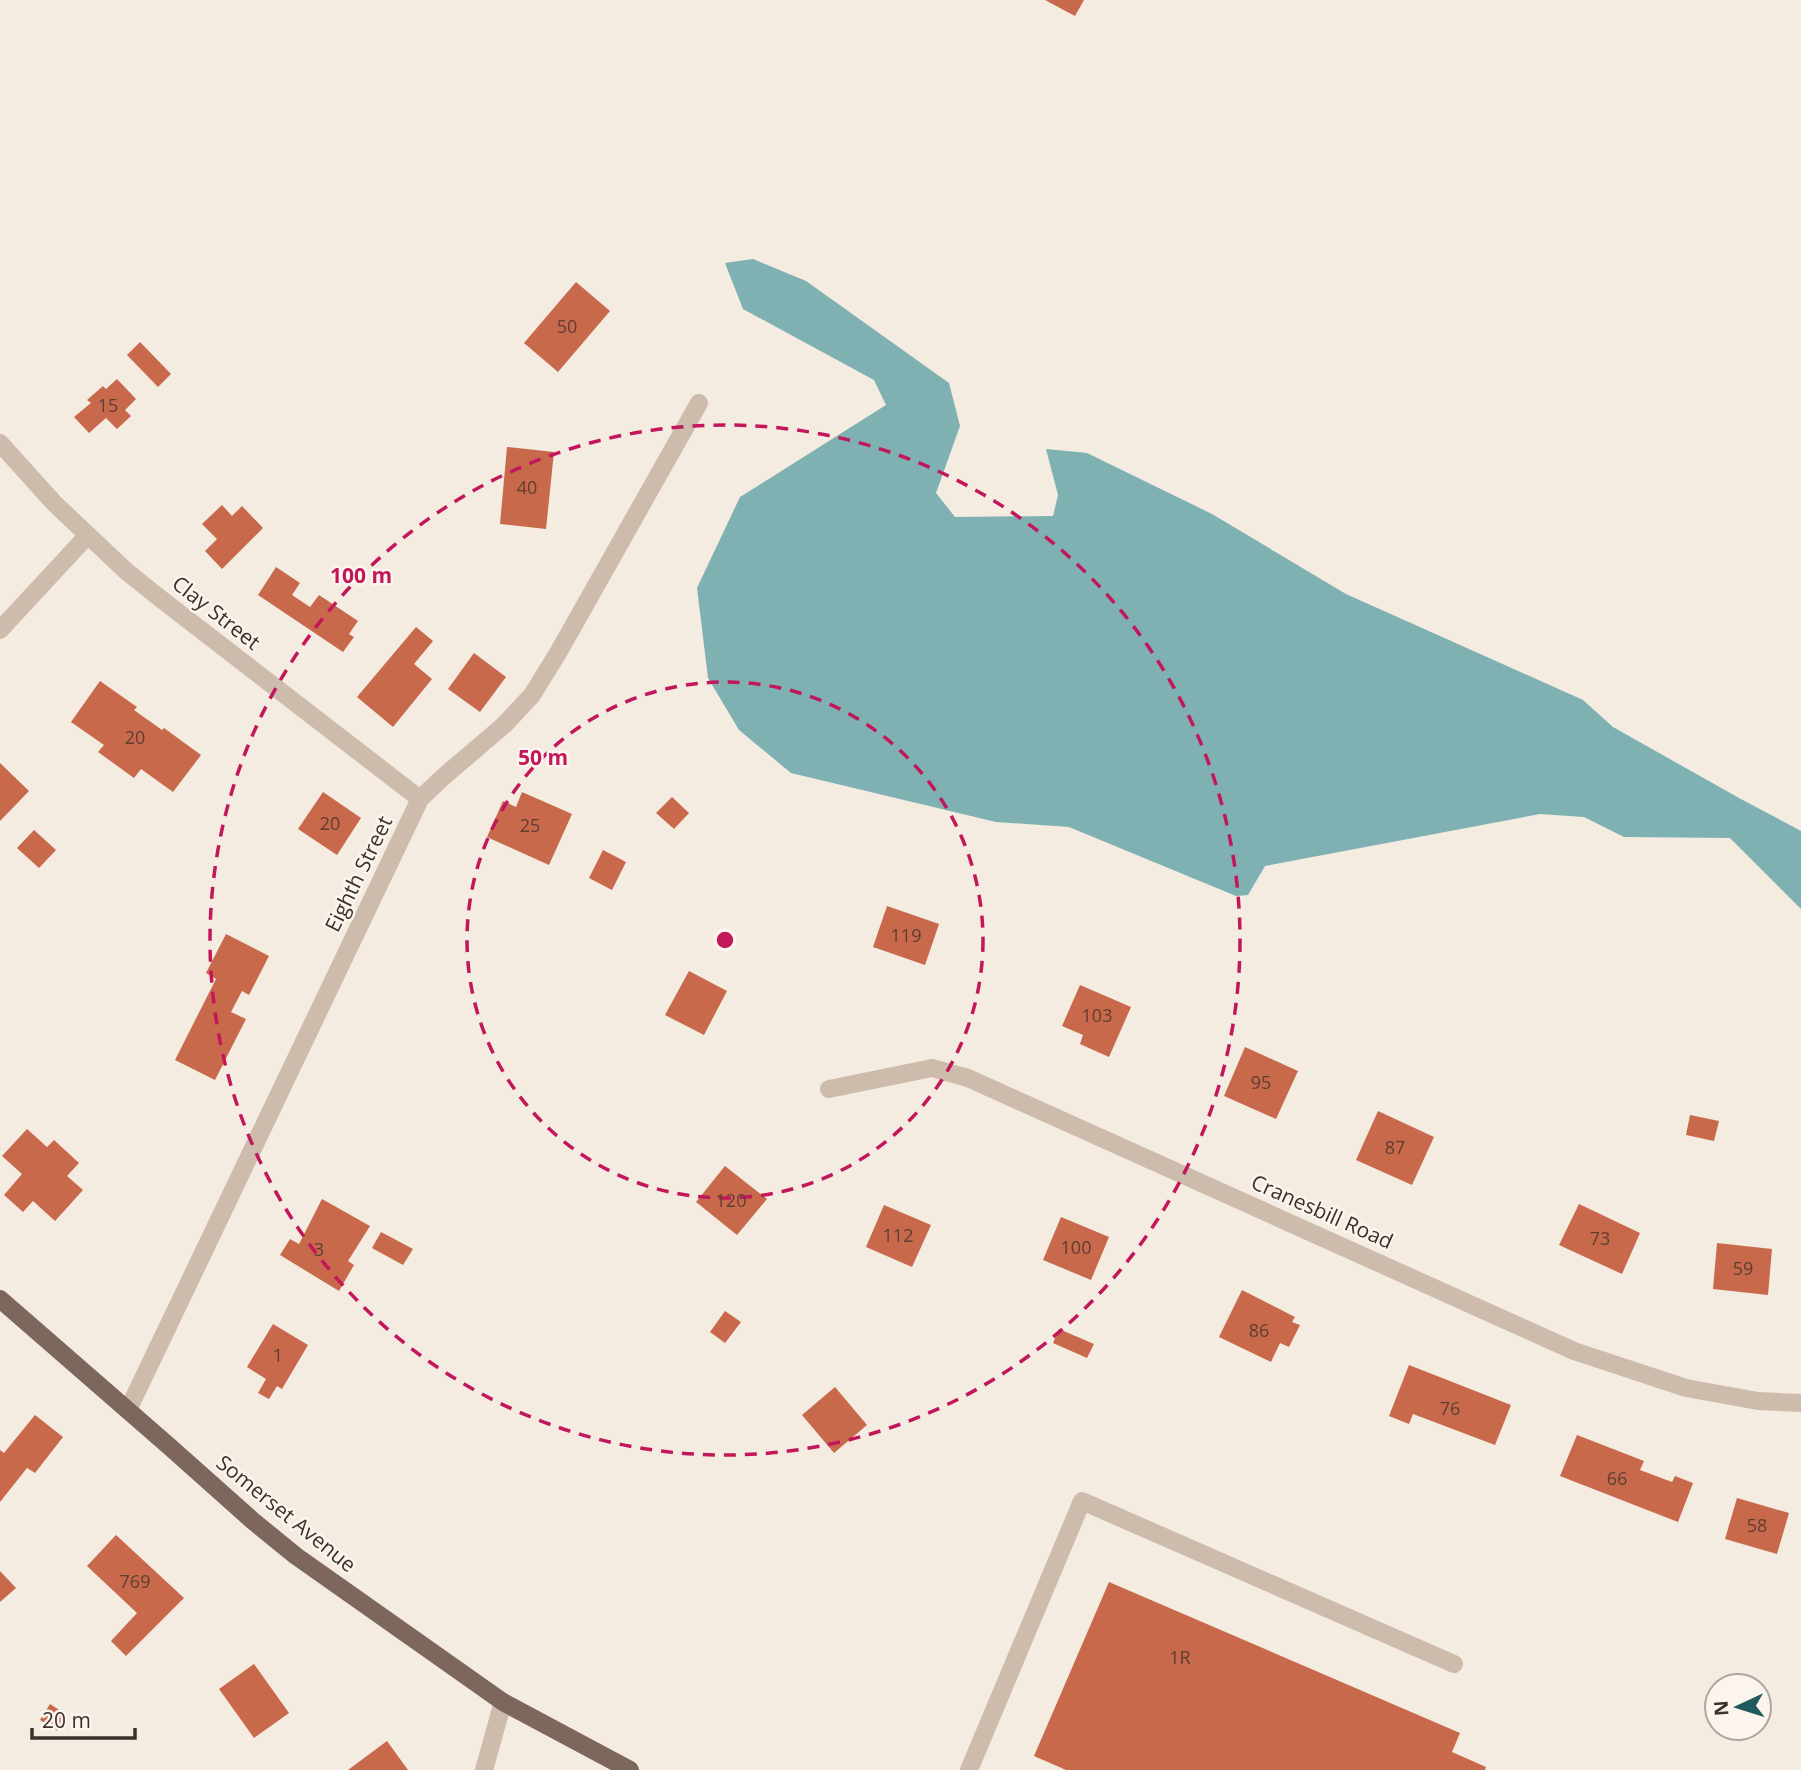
<svg xmlns="http://www.w3.org/2000/svg" width="1801" height="1770" font-family="'Open Sans',sans-serif">
<rect width="100%" height="100%" fill="#f4ebe1"/>
<path fill="#7fb0b2" d="M753,259L806,281L949,383L960,426L936,493L955,517L1053,516L1058,495L1046,449L1087,453L1212,514L1346,594L1583,700L1613,727L1739,798L1801,831V909L1730,838L1624,837L1584,817L1540,814L1265,866L1248,895L1236,896L1069,827L996,822L791,773L739,730L708,678L697,588L740,497L886,405L874,380L743,309L725,263Z"/>
<g fill="#c8694b">
<path d="M1045,0H1084L1075,16Z"/>
<path d="M576,282L610,311L558,372L524,343Z"/>
<path d="M140,342L171,374L158,387L127,355Z"/>
<path d="M117,379L136,399L125,410L131,416L117,429L106,418L89,433L74,417L91,403L87,400L103,386L106,389Z"/>
<path d="M507,447L554,452L546,529L500,524Z"/>
<path d="M222,505L232,516L242,506L263,528L222,569L205,551L217,539L202,524Z"/>
<path d="M276,567L300,583L292,595L310,607L319,595L358,621L349,634L354,637L343,652L258,595Z"/>
<path d="M416,627L433,641L414,664L432,679L393,727L357,697Z"/>
<path d="M474,653L506,677L480,712L448,689Z"/>
<path d="M100,681L137,707L134,710L162,730L164,728L201,755L173,792L141,769L134,778L98,752L104,745L71,722Z"/>
<path d="M0,763L29,791L0,821Z"/>
<path d="M323,792L361,818L337,855L298,829Z"/>
<path d="M522,792L572,814L549,865L487,837L503,801L516,807Z"/>
<path d="M672,797L689,813L674,829L656,813Z"/>
<path d="M34,830L56,850L39,868L17,848Z"/>
<path d="M603,850L626,862L612,890L589,878Z"/>
<path d="M887,906L939,924L925,965L873,947Z"/>
<path d="M226,934L269,956L249,995L242,991L231,1012L246,1019L215,1080L175,1060L216,979L206,973Z"/>
<path d="M689,971L727,991L704,1035L665,1015Z"/>
<path d="M1080,985L1131,1007L1109,1057L1080,1044L1083,1035L1062,1026Z"/>
<path d="M1245,1047L1298,1071L1276,1119L1224,1096Z"/>
<path d="M1378,1111L1434,1137L1412,1185L1356,1160Z"/>
<path d="M1690,1115L1719,1121L1714,1141L1686,1135Z"/>
<path d="M27,1129L47,1147L54,1140L79,1163L67,1176L83,1190L55,1221L33,1201L23,1212L4,1195L22,1174L2,1156Z"/>
<path d="M725,1166L767,1199L737,1235L696,1202Z"/>
<path d="M322,1199L370,1226L348,1261L354,1265L339,1291L280,1255L290,1239L299,1244Z"/>
<path d="M1579,1204L1640,1233L1622,1274L1559,1245Z"/>
<path d="M884,1205L931,1225L912,1267L866,1247Z"/>
<path d="M1061,1217L1109,1237L1091,1280L1043,1260Z"/>
<path d="M381,1232L413,1249L403,1265L372,1248Z"/>
<path d="M1717,1243L1772,1249L1768,1295L1713,1289Z"/>
<path d="M1242,1290L1295,1317L1292,1322L1300,1325L1289,1347L1280,1343L1271,1362L1219,1337Z"/>
<path d="M725,1311L741,1322L725,1343L710,1332Z"/>
<path d="M273,1324L308,1345L282,1389L277,1386L269,1399L258,1393L266,1379L247,1367Z"/>
<path d="M1059,1329L1094,1344L1087,1358L1053,1343Z"/>
<path d="M1409,1365L1511,1405L1495,1445L1413,1414L1409,1424L1389,1416Z"/>
<path d="M835,1387L867,1425L834,1453L802,1415Z"/>
<path d="M35,1415L63,1437L35,1473L27,1468L0,1502V1450L4,1453Z"/>
<path d="M1577,1435L1644,1461L1640,1470L1672,1482L1675,1476L1693,1483L1678,1522L1560,1476Z"/>
<path d="M1737,1498L1789,1513L1777,1554L1725,1539Z"/>
<path d="M116,1535L184,1598L126,1656L111,1641L137,1613L87,1566Z"/>
<path d="M0,1571L16,1588L0,1602Z"/>
<path d="M1109,1582L1460,1733L1452,1752L1486,1767L1485,1770H1066L1034,1756Z"/>
<path d="M254,1664L289,1713L254,1738L219,1689Z"/>
<path d="M50,1704L67,1715L57,1731L40,1720Z"/>
<path d="M387,1741L408,1770H348Z"/>
</g>
<g fill="none" stroke-linecap="round" stroke-linejoin="round">
<g stroke="#cdbbac" stroke-width="18">
<path d="M0,443L55,504L126,571L161,599L420,799"/>
<path d="M0,630L88,535"/>
<path d="M829,1089L932,1068L968,1078L1574,1351L1686,1388L1758,1401L1801,1403"/>
<path d="M128,1410L420,799L442,778L504,725L532,695L558,653L699,403"/>
<path d="M484,1770L503,1702"/>
<path d="M969,1770L1082,1501L1454,1664"/>
</g>
<path stroke="#7d675c" stroke-width="18" d="M0,1299L170,1447L253,1521L296,1556L503,1702L630,1770"/>
</g>
<g fill="none" stroke="#c2185b" stroke-width="3.5" stroke-dasharray="12 9">
<circle cx="725" cy="940" r="258"/>
<circle cx="725" cy="940" r="515"/>
</g>
<g text-anchor="middle" stroke-width="5" stroke-linejoin="round" paint-order="stroke">
<g font-size="18" fill="#5e3e33">
<text x="567" y="333">50</text>
<text x="108" y="412">15</text>
<text x="527" y="494">40</text>
<text x="135" y="744">20</text>
<text x="330" y="830">20</text>
<text x="530" y="832">25</text>
<text x="906" y="942">119</text>
<text x="1097" y="1022">103</text>
<text x="1261" y="1089">95</text>
<text x="1395" y="1154">87</text>
<text x="731" y="1207">120</text>
<text x="898" y="1242">112</text>
<text x="1600" y="1245">73</text>
<text x="1076" y="1254">100</text>
<text x="319" y="1256">3</text>
<text x="1743" y="1275">59</text>
<text x="1259" y="1337">86</text>
<text x="278" y="1362">1</text>
<text x="1450" y="1415">76</text>
<text x="1617" y="1485">66</text>
<text x="1757" y="1532">58</text>
<text x="135" y="1588">769</text>
<text x="1180" y="1664">1R</text>
</g>
<g font-size="21" fill="#3b302b" stroke="#fbf5ee">
<text transform="translate(216 613) rotate(38)" y="7">Clay Street</text>
<text transform="translate(359 874) rotate(-64)" y="7">Eighth Street</text>
<text transform="translate(1322 1212) rotate(24)" y="7">Cranesbill Road</text>
<text transform="translate(286 1514) rotate(39)" y="7">Somerset Avenue</text>
</g>
</g>
<circle cx="725" cy="940" r="10" fill="#c2185b" stroke="#fbf5ee" stroke-width="3.5"/>
<g font-size="21" text-anchor="middle" font-weight="bold" fill="#c2185b" stroke="#fbf5ee" stroke-width="5" stroke-linejoin="round" paint-order="stroke">
<text x="361" y="583">100 m</text>
<text x="543" y="765">50 m</text>
</g>
<g transform="translate(1738 1707) rotate(266)"><circle r="33" fill="#fbf5ee" stroke="#aea6a0" stroke-width="2"/>
<path d="M0-5L12 26L0 18L-12 26Z" fill="#1f5a5e"/>
<text y="-10" font-size="19" font-weight="bold" text-anchor="middle" fill="#3b302b">N</text>
</g>
<path d="M32 1728v10h103v-10" fill="none" stroke="#3b302b" stroke-width="3.5"/>
<text x="42" y="1728" font-size="21" fill="#3b302b" stroke="#fbf5ee" stroke-width="5" paint-order="stroke">20 m</text>
</svg>
